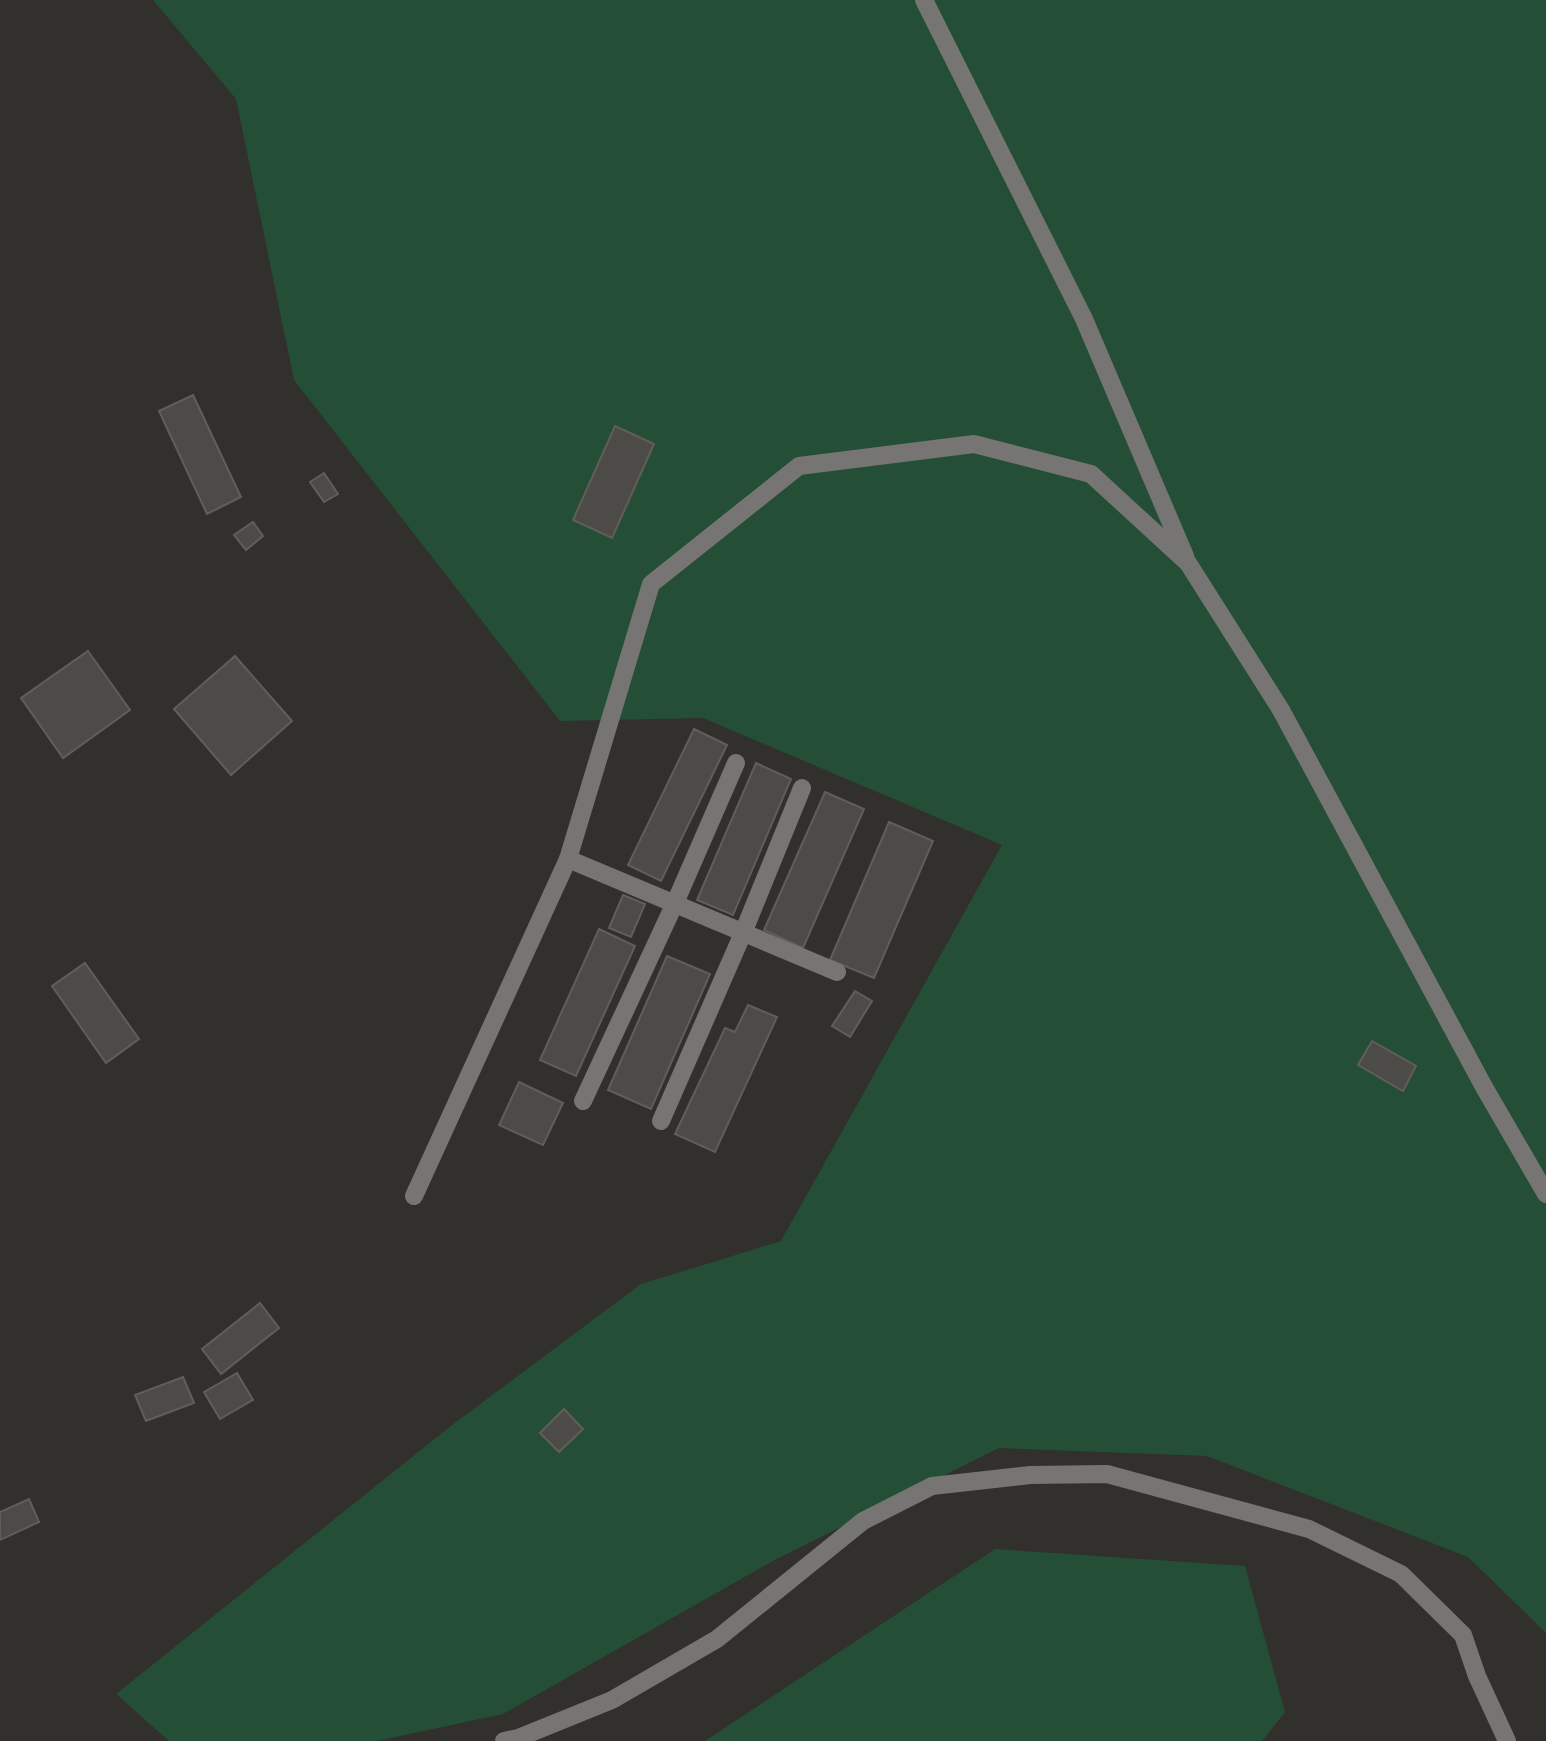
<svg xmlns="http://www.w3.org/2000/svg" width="1546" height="1741" font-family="'Work Sans',sans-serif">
<rect width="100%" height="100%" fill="#32302c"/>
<g fill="#244e35">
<path d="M153,0H1546V1633L1468,1557L1207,1456L999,1448L773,1561L503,1714L377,1741H169L116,1694L452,1425L641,1284L781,1241L1002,845L703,718L560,721L294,380L236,99Z"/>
<path d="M995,1549L1245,1566L1285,1712L1262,1741H705Z"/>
</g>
<g fill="#4d4b47" stroke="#615e5a" stroke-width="2">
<path d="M193,395L241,497L207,514L159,411Z"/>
<path d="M615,426L654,444L612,538L573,520Z"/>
<path d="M324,473L338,494L324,502L310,482Z"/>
<path d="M253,522L263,536L246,550L234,535Z"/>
<path d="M88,651L130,710L63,758L21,698Z"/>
<path d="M235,656L292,721L231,775L174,709Z"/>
<path d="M694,729L727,745L661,881L628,865Z"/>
<path d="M756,763L791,779L733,915L697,900Z"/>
<path d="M825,792L864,809L803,948L764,930Z"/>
<path d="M889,822L933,841L874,978L830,960Z"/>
<path d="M623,895L645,904L631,937L609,928Z"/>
<path d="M599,929L635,946L576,1076L540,1060Z"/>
<path d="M667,956L710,974L651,1109L608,1090Z"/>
<path d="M85,963L139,1039L106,1063L52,986Z"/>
<path d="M855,991L872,1001L850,1037L832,1026Z"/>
<path d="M748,1005L777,1017L715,1152L675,1134L725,1028L735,1032Z"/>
<path d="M1372,1041L1416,1066L1403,1091L1358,1065Z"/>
<path d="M519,1082L563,1103L543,1145L499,1125Z"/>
<path d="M260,1303L279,1328L221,1374L202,1349Z"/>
<path d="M237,1373L253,1400L220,1419L204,1392Z"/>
<path d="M183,1377L194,1403L146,1421L135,1395Z"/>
<path d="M564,1409L583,1429L559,1452L540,1433Z"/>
<path d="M29,1499L39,1522L0,1540V1512Z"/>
</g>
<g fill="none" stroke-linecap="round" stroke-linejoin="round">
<g stroke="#767573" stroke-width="18">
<path d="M924,0L1084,319L1185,556"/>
<path d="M568,859L837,972"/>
<path d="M583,1101L675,903L736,763"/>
<path d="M661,1121L743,933L802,788"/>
<path d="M414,1196L568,859L651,584L799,466L974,444L1091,474L1188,563L1281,710L1484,1087L1546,1194"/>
<path d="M504,1741L518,1738L612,1700L717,1639L863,1521L932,1486L1030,1475L1107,1474L1309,1529L1401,1574L1463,1635L1477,1676L1507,1741"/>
</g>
</g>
</svg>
